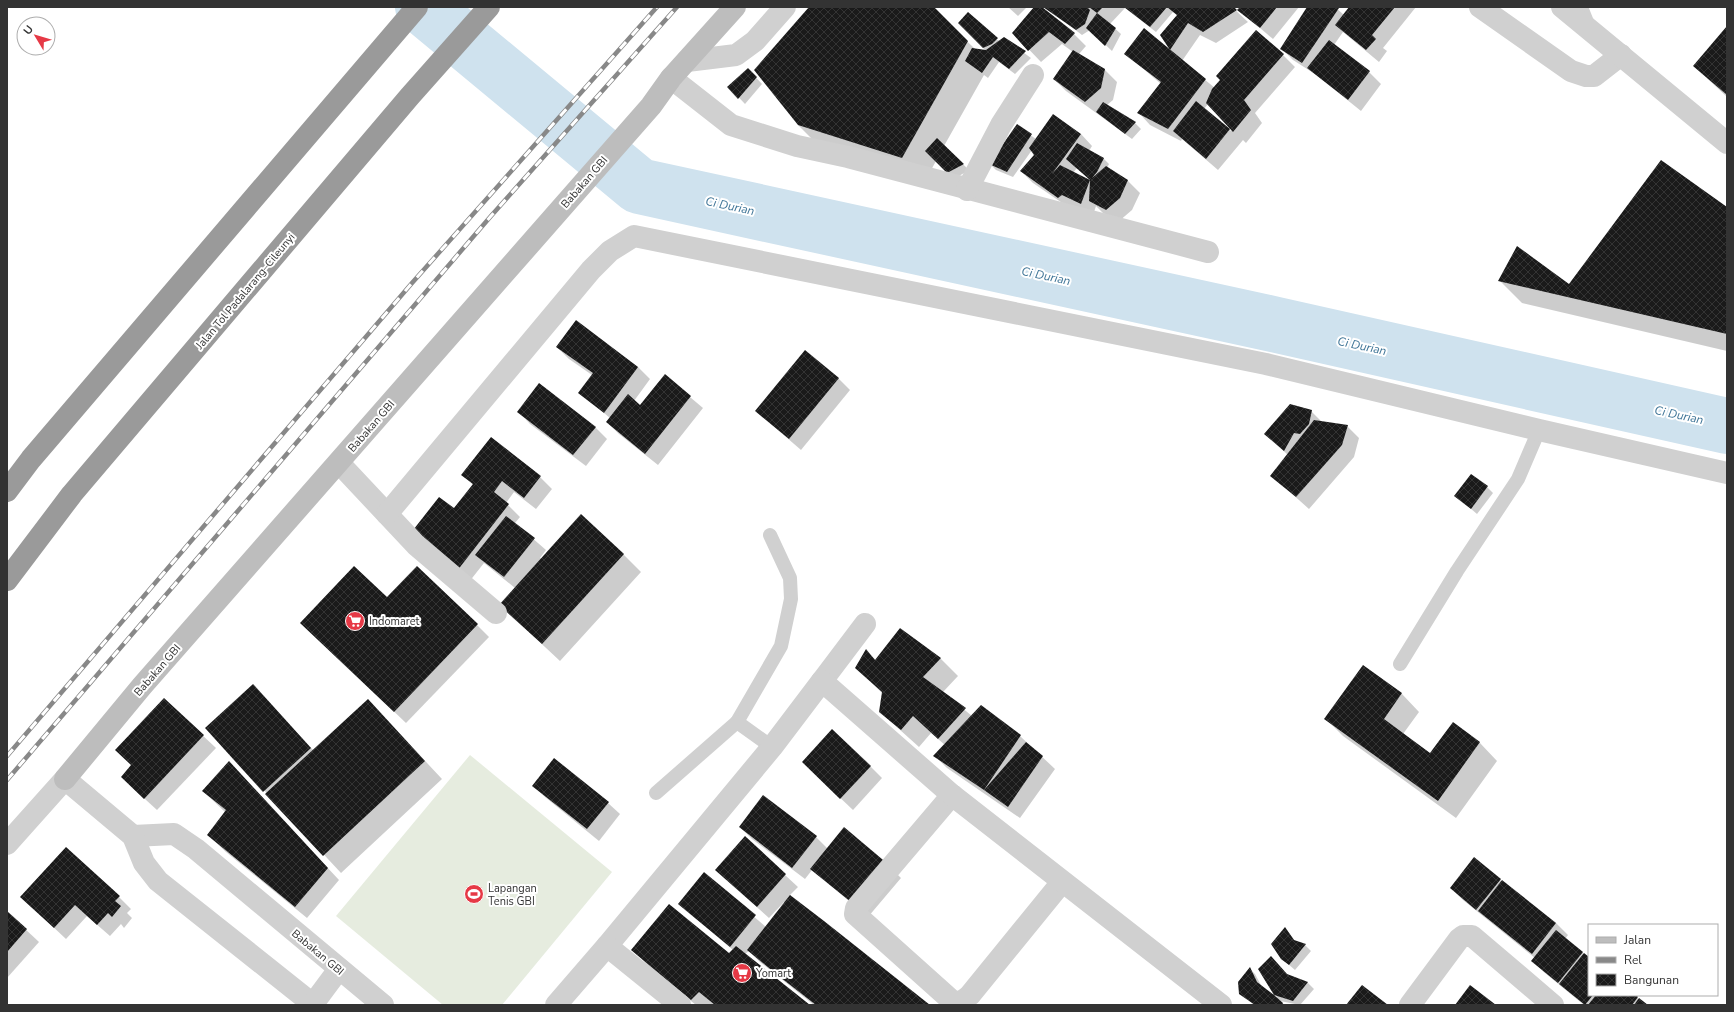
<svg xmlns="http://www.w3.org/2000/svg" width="1734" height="1012" font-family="'Nunito Sans',sans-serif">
<defs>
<pattern id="building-cross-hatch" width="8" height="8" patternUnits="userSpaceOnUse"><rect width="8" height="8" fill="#1a1a1a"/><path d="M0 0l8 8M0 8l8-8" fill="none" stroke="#333"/></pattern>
</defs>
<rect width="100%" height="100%" fill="#fff"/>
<path fill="#e6ecdf" d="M470,755L612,872L502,1005H443L336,916Z"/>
<g fill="#0003" fill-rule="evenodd">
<path d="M810,7H932L975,49L986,51L959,23L1000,41L1004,38L1031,58L1015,74L999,62L988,78L984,75L944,146L969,170L954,179L936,161L925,181L821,148L798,125Z"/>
<path d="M1008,7H1027L1018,16Z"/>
<path d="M1035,7H1040L1074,34L1086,46L1079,54L1105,70L1117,82L1113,100L1107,105L1135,123L1141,129L1132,139L1066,91L1054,79L1073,52L1062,44L1041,62L1013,33Z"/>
<path d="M1045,7H1232L1248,22L1216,43L1200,35L1182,61L1215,88L1283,55L1295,67L1255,113L1262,123L1246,143L1243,140L1218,170L1182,139L1181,141L1150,125L1139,113L1161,84L1126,54H1173L1161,35L1178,16L1173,12L1156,32L1125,8L1110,24L1121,34L1112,51L1090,30L1082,35ZM1208,104L1232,130L1231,131L1204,109Z"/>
<path d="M1241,7H1299L1273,39L1239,10Z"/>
<path d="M1308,7H1335L1344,15L1351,7H1416L1383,48L1387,51L1379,62L1343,32L1334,45L1369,72L1381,84L1361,111L1315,74L1293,60L1281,48Z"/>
<path d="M1727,27V97L1694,66Z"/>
<path d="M748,69L762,84L745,104L729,87Z"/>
<path d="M1017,126L1036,139L1081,134L1092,146L1089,151L1103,158L1109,164L1107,168L1128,181L1140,193L1132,210L1118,222L1103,213L1096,206L1093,215L1071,209L1033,183L1021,171L1035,155L1032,150L1013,177L996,170L990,164ZM1077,168L1091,181L1073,173Z"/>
<path d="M1727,209V351L1522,303L1499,280L1569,285Z"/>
<path d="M576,322L638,367L650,379L634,401L640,406L665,376L703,408L658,465L619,434L607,422L610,418L580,393L592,375L569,359L557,347Z"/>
<path d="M838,378L850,390L801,450L756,411Z"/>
<path d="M1311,411L1323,423L1347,426L1359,438L1354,457L1309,509L1272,476L1288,455L1265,434Z"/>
<path d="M519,412L595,427L607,439L586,466L530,424Z"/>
<path d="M463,474L540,477L552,489L536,509L514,492L506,503L520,517L515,523L546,550L540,558L542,559L623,554L641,572L560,661L500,605L515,588L484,563L469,582L423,546L473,485Z"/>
<path d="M1487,487L1493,493L1477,514L1456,496Z"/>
<path d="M387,599L477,625L489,637L406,723L319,640Z"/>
<path d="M900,629L941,659L958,676L943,692L972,716L1020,736L1055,769L1020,818L947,768L935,756L945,745L931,733L919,747L880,712L883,694L856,667L866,651L876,660Z"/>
<path d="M1363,666L1402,694L1419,712L1403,734L1431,754L1453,724L1480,743L1497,761L1456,818L1343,736L1326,719Z"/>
<path d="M253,686L314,751L385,718L442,779L341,873L206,728Z"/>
<path d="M164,699L216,748L157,810L134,789L132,766Z"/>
<path d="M229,762L339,880L307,918L226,852L208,835L225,812L203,791Z"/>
<path d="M870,766L882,778L853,810L815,774Z"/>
<path d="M533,785L608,803L620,814L599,841L545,797Z"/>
<path d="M763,796L816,837L828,849L889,866L901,878L868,917L812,870L805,879L752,839L740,827Z"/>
<path d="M745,838L798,887L790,895L929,1005H814L760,962L749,951L745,954L808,1005H696L650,968L633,950L730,955L733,950L679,904L704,874L766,927L785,903L784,902L769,918L729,882Z"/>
<path d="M1500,880L1556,923L1568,935L1565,939L1589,958V995H1634L1646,1005H1584L1545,973L1533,961L1535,958L1463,900L1451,888Z"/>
<path d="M119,897L131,909L127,913L132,918L124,928L121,924L110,936L87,916L66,939L34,909Z"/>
<path d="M7,912L39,942L7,978Z"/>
<path d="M1285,928L1296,942L1305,945L1311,951L1295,970L1281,958Z"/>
<path d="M1250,969L1255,974L1262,987L1278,999L1260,969L1308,983L1314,989L1300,1005L1280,1001L1285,1005H1254L1240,993Z"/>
</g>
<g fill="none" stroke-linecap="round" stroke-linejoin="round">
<path stroke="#cfe2ee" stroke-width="56" d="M423,7L639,186L1277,325L1727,426"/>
</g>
<g fill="url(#building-cross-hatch)">
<path d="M809,7H934L968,41L902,158L798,125L754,70Z"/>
<path d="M1034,7H1042L1075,33L1065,44L1049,32L1028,51L1012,33Z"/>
<path d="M1043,7H1087L1090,10L1085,24L1076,30Z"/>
<path d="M1089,7H1103L1097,13Z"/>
<path d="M1124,7H1234L1237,10L1203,32L1188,23L1170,50L1160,35L1177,15L1167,7L1150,27Z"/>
<path d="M1240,7H1277L1260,28L1237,10Z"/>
<path d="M1307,7L1339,8L1302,63L1280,49Z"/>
<path d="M1349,7H1395L1372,35L1376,39L1366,50L1335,25Z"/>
<path d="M968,12L998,38L992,44L983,48L958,23Z"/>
<path d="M1097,13L1116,28L1105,46L1086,28Z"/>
<path d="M1727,26V95L1693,66Z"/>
<path d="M1144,28L1206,79L1168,129L1137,113L1161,82L1124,54Z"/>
<path d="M1256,30L1284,54L1244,100L1251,110L1233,132L1206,103L1212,89L1220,80L1216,76Z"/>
<path d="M1004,37L1026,51L1009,69L993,57L982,73L965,61L972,48L986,50Z"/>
<path d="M1329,40L1370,71L1348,100L1307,68Z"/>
<path d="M1073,50L1105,69L1101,88L1085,102L1053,79Z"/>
<path d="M748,68L757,77L738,99L727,87Z"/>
<path d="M1196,101L1230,129L1206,159L1173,131Z"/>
<path d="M1103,102L1136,122L1125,134L1096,112Z"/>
<path d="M1053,114L1081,134L1052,174L1060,165L1090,180L1081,204L1062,195L1058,198L1020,171L1034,155L1029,148Z"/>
<path d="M1017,124L1032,134L1007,172L989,164Z"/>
<path d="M937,138L964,164L947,173L925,151Z"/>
<path d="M1077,143L1104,158L1097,172L1092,178L1106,166L1128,180L1120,198L1106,210L1089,201L1090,180L1066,159Z"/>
<path d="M1661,160L1727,207V334L1498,281L1517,246L1569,284Z"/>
<path d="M576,320L638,367L604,413L578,393L593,373L556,347Z"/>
<path d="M805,350L839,378L789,439L755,411Z"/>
<path d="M665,374L691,396L645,454L606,422L628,394L640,405Z"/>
<path d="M539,383L596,427L573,455L517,412Z"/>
<path d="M1290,404L1312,410L1309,424L1300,434L1294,433L1284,451L1264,434Z"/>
<path d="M1314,420L1348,425L1342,445L1296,497L1270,476Z"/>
<path d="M491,437L541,476L524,498L502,481L494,492L509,504L457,571L410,534L439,497L454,508L473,484L461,475Z"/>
<path d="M1471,474L1488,486L1471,509L1454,496Z"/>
<path d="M581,514L624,554L542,644L499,605Z"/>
<path d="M506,516L535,538L504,577L475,555Z"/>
<path d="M354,566L387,597L417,566L478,624L394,712L300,623Z"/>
<path d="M900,628L941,658L923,677L966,708L938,739L913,716L901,730L879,712L882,692L855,668L866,649L875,660Z"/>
<path d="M1363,665L1402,693L1384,719L1430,753L1453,722L1480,742L1438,801L1324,719Z"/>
<path d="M253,684L311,748L263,792L205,728Z"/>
<path d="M164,698L204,735L144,799L121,777L131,765L115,750Z"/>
<path d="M368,699L425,761L323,856L265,794Z"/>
<path d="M981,705L1021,735L984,790L933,756Z"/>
<path d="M832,729L871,766L840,799L802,762Z"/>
<path d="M1026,742L1043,756L1008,807L984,790Z"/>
<path d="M554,758L609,802L587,829L532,786Z"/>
<path d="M229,761L328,868L295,907L207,835L226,810L202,791Z"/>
<path d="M763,795L817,836L792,868L739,827Z"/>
<path d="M844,827L889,865L856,906L810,869Z"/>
<path d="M745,836L786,874L757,907L715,870Z"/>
<path d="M66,847L120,896L115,901L121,906L112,917L108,913L97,925L75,905L54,928L20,897Z"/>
<path d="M1474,857L1501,879L1476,910L1450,888Z"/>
<path d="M704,872L756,915L730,947L678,904Z"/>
<path d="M1502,880L1556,923L1532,954L1478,911Z"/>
<path d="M790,895L824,921L930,1005H816L780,977L747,950Z"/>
<path d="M669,904L729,953L736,946L810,1005H715L699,992L691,1000L631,950Z"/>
<path d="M7,911L27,929L7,952Z"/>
<path d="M1285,927L1294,940L1306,944L1289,965L1281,959L1271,944Z"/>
<path d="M1556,930L1583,952L1558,983L1531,961Z"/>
<path d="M1584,953L1589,957V995H1593L1585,1005L1559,984Z"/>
<path d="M1271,956L1287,974L1308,982L1293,1001L1274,995L1283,1003L1282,1005H1255L1239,994L1238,982L1250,967L1257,982L1274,995L1258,969Z"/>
<path d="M1362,985L1388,1005H1346Z"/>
<path d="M1470,985L1496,1005H1455Z"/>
<path d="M1596,995H1636L1638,997L1632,1005H1588Z"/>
<path d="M1639,998L1648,1005H1634Z"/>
</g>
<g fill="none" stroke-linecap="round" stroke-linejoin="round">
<g stroke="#d0d0d0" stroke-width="14">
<path d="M1581,7L1589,27"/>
<path d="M770,535L790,578L791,599L781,646L737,722L772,747"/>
<path d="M1400,664L1457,571L1518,479L1539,430"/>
<path d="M656,793L737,722"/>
</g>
<g stroke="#d0d0d0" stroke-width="22">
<path d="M1480,7L1571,71L1586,76H1594L1621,55"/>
<path d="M1562,7L1727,143"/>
<path d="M687,61L736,55L755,41L785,7"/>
<path d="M671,78L731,125L797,146L848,157L1208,252"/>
<path d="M967,190L1001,125L1033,75"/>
<path d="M339,463L416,545L496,613"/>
<path d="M387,514L591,270L610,251L634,236L1266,364L1539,430L1727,473"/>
<path d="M822,681L865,624"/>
<path d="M952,795L856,908L855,914L951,1000C959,1004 963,1001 970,995L1062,882"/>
<path d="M133,836L174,834L196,849L383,1005"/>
<path d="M7,844L65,779L133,836L144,863L158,881L314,1005"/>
<path d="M607,946L772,747L822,681L952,795L1221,1005"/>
<path d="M313,1004L339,969"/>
<path d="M556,1005L607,946L680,1005"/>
<path d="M1410,1005L1459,939L1463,936H1472L1553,1005"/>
</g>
<path stroke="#bdbdbd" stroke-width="22" d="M65,779L142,686L651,106L671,78L735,7"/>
<g stroke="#9a9a9a" stroke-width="22">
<path d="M7,491L31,459L417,7"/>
<path d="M7,580L72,494L410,96L489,7"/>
</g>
<defs>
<g id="rail">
<path d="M7,756L412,283L657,7"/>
<path d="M7,780L491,216L677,7"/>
</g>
</defs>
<use href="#rail" stroke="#888" stroke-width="4.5"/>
<use href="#rail" stroke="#fff" stroke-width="3" stroke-dasharray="9" stroke-linecap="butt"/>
</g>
<defs>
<symbol id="supermarket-disc" viewBox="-11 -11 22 22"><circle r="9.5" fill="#e63946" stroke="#fff"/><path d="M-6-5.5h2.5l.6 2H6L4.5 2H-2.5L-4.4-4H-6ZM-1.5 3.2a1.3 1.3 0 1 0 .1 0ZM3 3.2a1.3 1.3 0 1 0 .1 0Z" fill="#fff"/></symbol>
<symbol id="stadium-disc" viewBox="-11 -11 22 22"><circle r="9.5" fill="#e63946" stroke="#fff"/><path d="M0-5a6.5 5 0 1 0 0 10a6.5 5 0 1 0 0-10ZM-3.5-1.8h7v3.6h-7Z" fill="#fff"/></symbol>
</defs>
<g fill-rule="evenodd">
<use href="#supermarket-disc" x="344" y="610" width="22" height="22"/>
<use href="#stadium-disc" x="463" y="883" width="22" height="22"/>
<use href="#supermarket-disc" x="731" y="962" width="22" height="22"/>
</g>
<g text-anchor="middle" stroke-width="4" stroke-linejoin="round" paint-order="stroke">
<g font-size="11" fill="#333" stroke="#fff">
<text transform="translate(584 182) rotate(-49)" y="4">Babakan GBI</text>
<text transform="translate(245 291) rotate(-50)" y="4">Jalan Tol Padalarang–Cileunyi</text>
<text transform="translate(371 426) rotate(-49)" y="4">Babakan GBI</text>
<text transform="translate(157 670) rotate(-49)" y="4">Babakan GBI</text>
<text transform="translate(318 952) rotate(40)" y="4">Babakan GBI</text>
</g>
<g font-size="11" fill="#333" stroke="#fff" text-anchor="start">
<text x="369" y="625">Indomaret</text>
<text x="488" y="892">Lapangan<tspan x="488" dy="13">Tenis GBI</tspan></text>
<text x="756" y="977">Yomart</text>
</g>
<g font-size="12" font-style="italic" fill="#3f7597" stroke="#fff">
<text transform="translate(730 206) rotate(12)" y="4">Ci Durian</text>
<text transform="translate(1046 276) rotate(12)" y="4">Ci Durian</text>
<text transform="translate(1362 346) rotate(12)" y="4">Ci Durian</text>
<text transform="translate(1679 415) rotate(12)" y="4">Ci Durian</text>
</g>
</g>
<rect width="1734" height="1012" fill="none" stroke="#333333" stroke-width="16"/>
<rect x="1588" y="924" width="130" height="72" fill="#ffffff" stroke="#adadad"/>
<rect x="1596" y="937" width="20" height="6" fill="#bdbdbd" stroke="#adadad"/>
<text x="1624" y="944" font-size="12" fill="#333333">Jalan</text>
<rect x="1596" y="957" width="20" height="6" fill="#888888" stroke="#adadad"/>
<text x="1624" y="964" font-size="12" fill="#333333">Rel</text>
<rect x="1596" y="974" width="20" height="12" fill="url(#building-cross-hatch)" stroke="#adadad"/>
<text x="1624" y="984" font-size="12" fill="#333333">Bangunan</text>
<g transform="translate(36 36) rotate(308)"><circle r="19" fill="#ffffff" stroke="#adadad"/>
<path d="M0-3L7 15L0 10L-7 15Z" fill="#e63946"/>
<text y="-6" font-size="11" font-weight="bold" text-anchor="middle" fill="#333333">U</text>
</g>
</svg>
